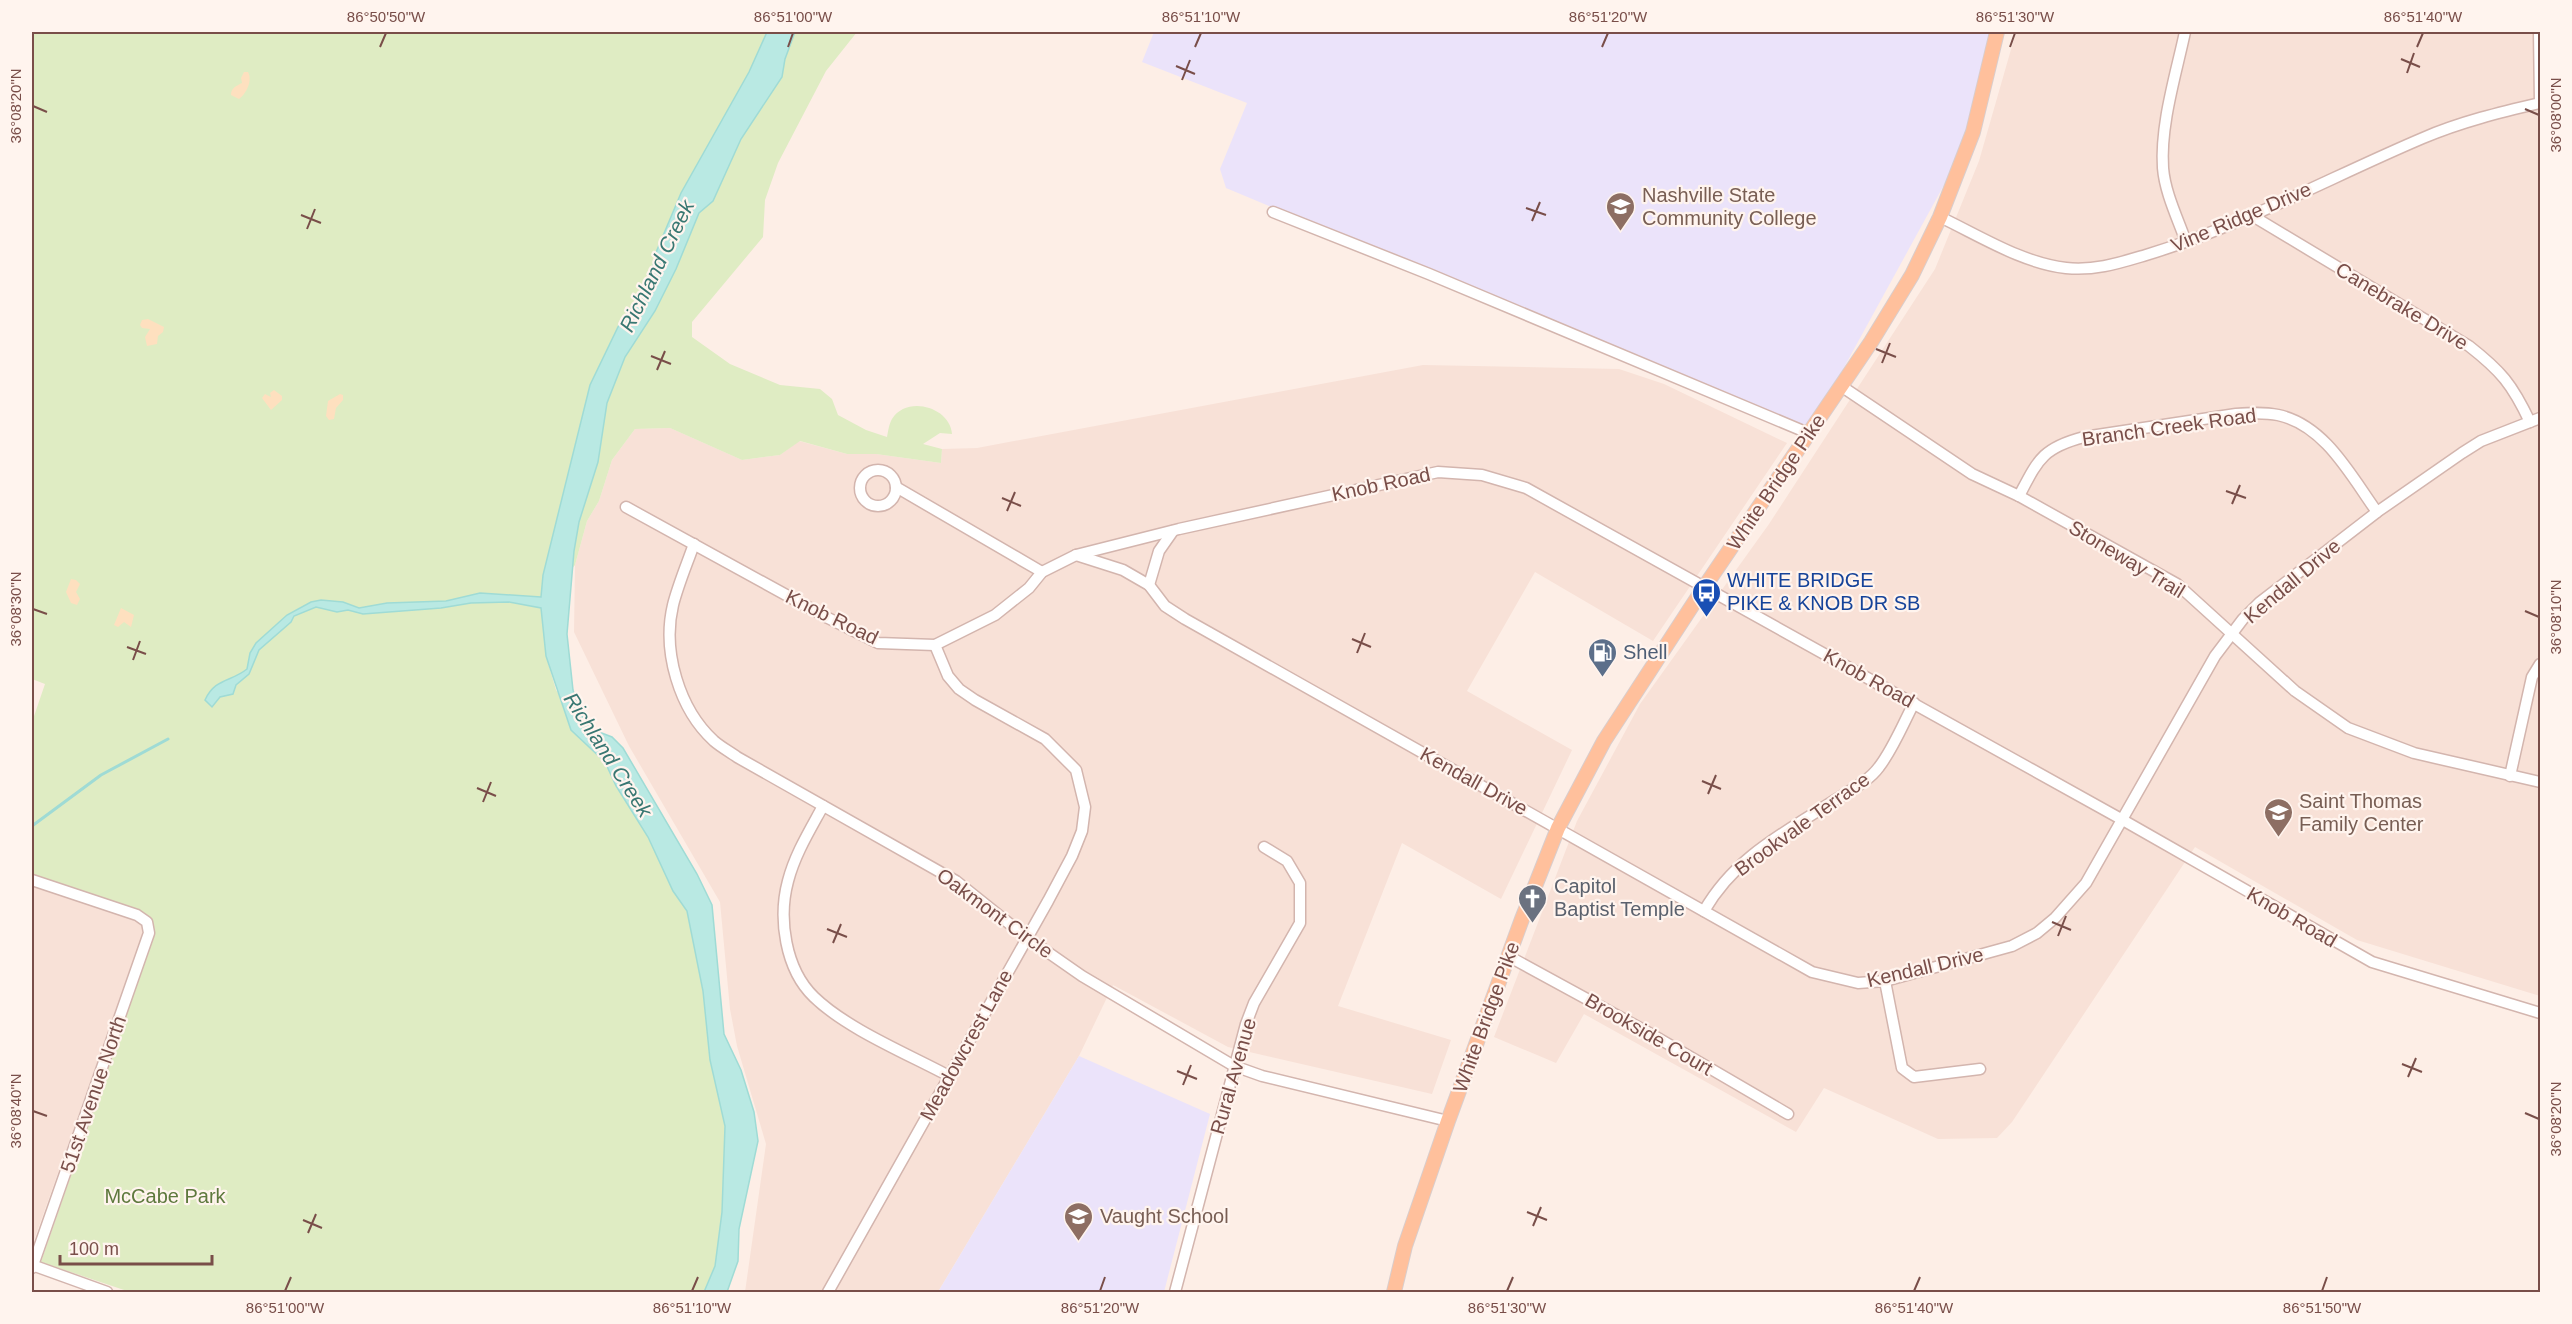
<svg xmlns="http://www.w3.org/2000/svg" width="2572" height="1324" font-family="Arial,sans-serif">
<rect width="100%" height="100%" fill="#fdeee6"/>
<g fill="#f8e1d7">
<path d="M2016,32H2540V996L2357,940L2195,847L2012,1122L1997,1138L1938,1139L1824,1088L1796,1132L1584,1014L1556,1063L1494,1037L1577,821L1640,704L1769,524L1935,269L1979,161Z"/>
<path d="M1423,365L1619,369L1664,384L1787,443L1653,641L1535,572L1467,691L1572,750L1501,899L1402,843L1338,1006L1451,1040L1432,1094L1228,1047L1113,985L1079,1056L938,1292H745L766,1144L737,1046L730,1009L720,902L629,746L574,632L575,565L587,521L599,501L612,460L635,429L670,428L742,460L780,455L799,441L847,454H876L941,463L942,449L977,448Z"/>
<path d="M32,885L137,919L142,926V936L32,1246Z"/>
</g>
<g fill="#ebe3fa">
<path d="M1154,32H1991L1973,132L1808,433L1226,188L1220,169L1247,103L1142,62Z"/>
<path d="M1079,1056L1210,1114L1164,1292H938Z"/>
</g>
<path fill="#dfecc3" d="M32,32H857L826,71L778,163L765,200L763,237L692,322V337L730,364L780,385L820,389L832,399L838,415L866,430L887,437C888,432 889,424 892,419C907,395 950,407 952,434L940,433L923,444L942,449L941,463L876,454H847L800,441L780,455L742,460L670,428L635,429L612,460L599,501L587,521L575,565L547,600L544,627L546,656L556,690L605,762L616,786L648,837L673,891L687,911L703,991L710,1060L725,1126L722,1212L715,1266L704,1292H130L41,1262L155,932L147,915L136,909L32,874V722L45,684L32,679Z"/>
<g fill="#fee0bf">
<path d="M244,72H248C253,81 246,94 239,99L231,95C231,88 236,86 242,83L241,78Z"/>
<path d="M148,319L164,327L163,332L158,336L157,344L147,346L145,337L150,329L142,328L140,325L142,320Z"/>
<path d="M274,390L282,396V400L271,410L262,398L265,394L271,397L270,393Z"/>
<path d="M340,394L343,395V400L336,408L334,419L329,420L326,416L328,401Z"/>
<path d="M71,579L76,580L80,584L76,592L80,599L77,605L71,603L66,592Z"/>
<path d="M121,608L134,615L131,627L124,622L118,627L114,625Z"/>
</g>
<path fill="#b9e9e3" stroke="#9fdbd5" stroke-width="1.5" d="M767,32H795L785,59L782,77L741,139L713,201L699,213L676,269L655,311L625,357L607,403L598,462L579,522L574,551L567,634L573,690L579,711L587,724L599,732L612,737L623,748L697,874L712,905L724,1034L741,1070L754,1112L758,1141L739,1229L738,1261L727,1292H704L715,1266L722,1212L725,1126L710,1060L703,991L687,911L673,891L648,837L616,786L605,762L571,730L546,656L541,608L509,602L471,603L441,608L363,614L348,610L337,612L316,607L294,616L291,622L259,650L249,674L236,685L233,694L220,697L212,707L205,700C215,678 231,682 247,669L250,653L256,643L287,615L311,602L321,600L343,602L359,608L387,603L446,601L480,593L541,597L543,575L590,385L618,327L648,285L657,250L681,193L749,72Z"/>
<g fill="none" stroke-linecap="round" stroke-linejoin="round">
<path stroke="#9fdbd5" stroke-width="3" d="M32,826L101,775L168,739"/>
<defs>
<g id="minor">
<path d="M2185,32C2176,74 2160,125 2163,168C2165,193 2178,219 2186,242"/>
<path d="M2539,32L2540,103"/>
<path d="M1273,212L1429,274L1808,433"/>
<path d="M2251,215L2469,346C2501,371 2512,384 2530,422"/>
<path d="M1940,217C1980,236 2022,263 2066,268C2095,271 2119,263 2146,255C2242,226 2331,177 2423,138C2460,122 2501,112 2540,103"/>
<path d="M1841,386L1972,474L2019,496L2177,584L2295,691L2348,728L2414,753L2540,782"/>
<circle cx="878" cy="488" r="18"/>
<path d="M896,487L1042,572"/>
<path d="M2019,496C2038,460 2042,448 2084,437L2236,414C2250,413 2264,412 2278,415C2325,425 2351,476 2377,512"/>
<path d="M626,507L828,618L878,643L935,645L995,615L1029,588L1042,572L1076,555L1179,529L1438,472L1482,475L1526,488L2121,819L2372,962L2540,1013"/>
<path d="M694,544C687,564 678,585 673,605C662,651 679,709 714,741C721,747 730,752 737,757L956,881L1026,937L1082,976L1234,1066L1262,1076L1448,1121"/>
<path d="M1076,555L1123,570L1149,585L1165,606L1185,619L1812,972L1858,983L1885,981L2012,946L2037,933L2055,918L2086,883L2215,656L2243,619L2259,603L2377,512L2462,453L2481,441L2540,418"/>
<path d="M1149,585L1159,551L1173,531"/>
<path d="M2510,776L2532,677L2540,664"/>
<path d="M823,806C810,830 795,854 788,881C778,918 785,969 814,997C847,1029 908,1054 949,1076"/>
<path d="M32,880L137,915L147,922L149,933L32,1268"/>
<path d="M1704,911C1735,857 1784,833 1835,800C1849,791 1869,781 1879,767C1893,749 1903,724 1914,703"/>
<path d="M1508,956L1651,1034L1788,1114"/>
<path d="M1885,981L1902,1068L1914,1077L1980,1069"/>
<path d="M32,1265L107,1292"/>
<path d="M828,1292L1048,901L1072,856L1082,831L1085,807L1076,770L1045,739L975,700L959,689L948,676L935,645"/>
<path d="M1175,1292L1246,1024L1254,1003L1300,923V883L1287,861L1264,847"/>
</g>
<path id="major" d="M1394,1292L1405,1246L1448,1121L1522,919L1558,828L1604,741L1705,586L1871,342L1912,275L1940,217L1973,132L1997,32"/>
</defs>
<use href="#minor" stroke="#d3b5ae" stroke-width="13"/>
<use href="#major" stroke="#d9cdcc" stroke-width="16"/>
<use href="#minor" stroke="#fff" stroke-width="10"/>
<use href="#major" stroke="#ffc09c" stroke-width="14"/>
</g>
<path fill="none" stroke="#794e49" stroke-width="2" d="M380,47L386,33M788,47L793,33M1195,47L1201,33M1602,47L1608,33M2010,47L2015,33M2417,47L2423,33M2401,59L2420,67M1176,66L1195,74M2407,73L2414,53M1182,80L1190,60M33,106L47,112M2525,109L2539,115M1526,208L1546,215M301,215L321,223M1532,221L1540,202M307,229L315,209M1876,349L1896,357M651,356L671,364M1882,363L1890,343M657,370L665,351M2226,491L2246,498M1002,498L1021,506M2232,504L2240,485M1007,511L1015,492M33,609L47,614M2525,611L2539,617M1352,639L1371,647M127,647L146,654M1357,653L1365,633M133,660L140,641M1702,781L1721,789M477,788L496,796M1708,794L1716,775M483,802L491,782M2052,922L2071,930M827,929L847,937M2058,936L2066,916M833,943L841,924M2402,1064L2422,1072M1177,1071L1197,1079M2408,1077L2416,1058M1183,1085L1191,1065M33,1111L47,1116M2525,1113L2539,1119M1527,1212L1547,1220M303,1220L322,1228M1533,1226L1541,1207M308,1233L316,1214M285,1291L291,1277M692,1291L698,1277M1100,1291L1105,1277M1507,1291L1513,1277M1914,1291L1920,1277M2322,1291L2327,1277"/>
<defs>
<symbol id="university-pin" viewBox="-11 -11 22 30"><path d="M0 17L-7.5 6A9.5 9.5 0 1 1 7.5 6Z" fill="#8d6e63" stroke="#fff4ee"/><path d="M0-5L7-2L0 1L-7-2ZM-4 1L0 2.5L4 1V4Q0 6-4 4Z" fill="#fff"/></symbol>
<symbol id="bus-pin" viewBox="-11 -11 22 30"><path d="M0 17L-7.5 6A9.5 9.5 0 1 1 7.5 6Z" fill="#1a4fb4" stroke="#fff4ee"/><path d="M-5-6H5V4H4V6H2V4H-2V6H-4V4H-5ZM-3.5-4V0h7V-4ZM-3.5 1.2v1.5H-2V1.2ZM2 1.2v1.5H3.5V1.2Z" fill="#fff"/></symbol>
<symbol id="fuel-pin" viewBox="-11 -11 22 30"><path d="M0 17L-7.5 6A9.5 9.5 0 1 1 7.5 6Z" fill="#5c6f8a" stroke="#fff4ee"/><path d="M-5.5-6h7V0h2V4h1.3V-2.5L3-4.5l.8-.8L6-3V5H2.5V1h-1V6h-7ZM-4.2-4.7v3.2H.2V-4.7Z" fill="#fff"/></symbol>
<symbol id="school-pin" viewBox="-11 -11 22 30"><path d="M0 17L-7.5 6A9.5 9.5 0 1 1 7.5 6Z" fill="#8d6e63" stroke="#fff4ee"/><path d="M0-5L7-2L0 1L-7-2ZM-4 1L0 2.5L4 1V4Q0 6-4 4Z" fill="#fff"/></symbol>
<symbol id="church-pin" viewBox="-11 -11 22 30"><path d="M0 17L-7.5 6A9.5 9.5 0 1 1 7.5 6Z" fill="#6b7280" stroke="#fff4ee"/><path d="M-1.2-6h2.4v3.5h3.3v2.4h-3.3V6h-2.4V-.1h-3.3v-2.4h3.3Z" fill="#fff"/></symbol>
</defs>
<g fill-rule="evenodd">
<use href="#university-pin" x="1604" y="190" width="33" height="45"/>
<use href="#bus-pin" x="1690" y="576" width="33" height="45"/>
<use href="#fuel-pin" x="1586" y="636" width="33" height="45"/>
<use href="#school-pin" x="2262" y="796" width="33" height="45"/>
<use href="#church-pin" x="1516" y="882" width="33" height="45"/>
<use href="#school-pin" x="1062" y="1200" width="33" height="45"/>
</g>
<g text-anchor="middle" stroke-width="4.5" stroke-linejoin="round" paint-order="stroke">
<g font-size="20" fill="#785e54" stroke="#fff4ee" text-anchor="start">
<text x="1642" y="202">Nashville State<tspan x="1642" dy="23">Community College</tspan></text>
<text x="2299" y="808">Saint Thomas<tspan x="2299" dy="23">Family Center</tspan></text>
<text x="1100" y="1223">Vaught School</text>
</g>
<g font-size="20" fill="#794e49" stroke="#fff4ee">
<text transform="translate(2241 217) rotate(-23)" y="7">Vine Ridge Drive</text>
<text transform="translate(2402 306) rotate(31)" y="7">Canebrake Drive</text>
<text transform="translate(2169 427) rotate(-8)" y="7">Branch Creek Road</text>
<text transform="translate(1776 482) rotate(-56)" y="7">White Bridge Pike</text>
<text transform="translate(1381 484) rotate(-12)" y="7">Knob Road</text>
<text transform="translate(2127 559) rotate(31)" y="7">Stoneway Trail</text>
<text transform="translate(2292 581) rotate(-40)" y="7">Kendall Drive</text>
<text transform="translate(832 617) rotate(26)" y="7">Knob Road</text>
<text transform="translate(1869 678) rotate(29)" y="7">Knob Road</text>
<text transform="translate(1474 781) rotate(29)" y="7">Kendall Drive</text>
<text transform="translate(1802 824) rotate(-36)" y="7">Brookvale Terrace</text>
<text transform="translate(995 913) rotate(36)" y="7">Oakmont Circle</text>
<text transform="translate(2292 917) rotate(30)" y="7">Knob Road</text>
<text transform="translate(1925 967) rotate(-13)" y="7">Kendall Drive</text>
<text transform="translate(1486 1017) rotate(-70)" y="7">White Bridge Pike</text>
<text transform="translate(1649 1034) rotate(30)" y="7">Brookside Court</text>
<text transform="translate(966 1045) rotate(-61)" y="7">Meadowcrest Lane</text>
<text transform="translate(1233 1076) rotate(-74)" y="7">Rural Avenue</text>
<text transform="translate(93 1094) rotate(-71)" y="7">51st Avenue North</text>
</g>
<g font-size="20" fill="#164399" stroke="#fff4ee" text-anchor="start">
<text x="1727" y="587">WHITE BRIDGE<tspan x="1727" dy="23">PIKE &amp; KNOB DR SB</tspan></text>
</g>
<g font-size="20" fill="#4e5e75" stroke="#fff4ee" text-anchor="start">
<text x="1623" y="659">Shell</text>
</g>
<g font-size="20" fill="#5b616d" stroke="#fff4ee" text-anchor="start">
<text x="1554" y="893">Capitol<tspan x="1554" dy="23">Baptist Temple</tspan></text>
</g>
<g font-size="20" fill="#5e793d" stroke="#fff4ee">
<text x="165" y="1203">McCabe Park</text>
</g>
<g font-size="21" font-style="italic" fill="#387772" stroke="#fff4ee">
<text transform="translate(657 266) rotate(-64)" y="7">Richland Creek</text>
<text transform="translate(608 755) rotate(57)" y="7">Richland Creek</text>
</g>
</g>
<rect width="2572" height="1324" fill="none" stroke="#fff4ee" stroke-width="66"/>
<path d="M60 1255v9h152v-9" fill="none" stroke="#794e49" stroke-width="3"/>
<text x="69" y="1255" font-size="18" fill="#794e49" stroke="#fff4ee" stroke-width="4.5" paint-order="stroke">100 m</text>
<rect x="33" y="33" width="2506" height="1258" fill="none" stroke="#794e49" stroke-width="2"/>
<g font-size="15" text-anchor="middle" fill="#794e49">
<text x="386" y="22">86°50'50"W</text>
<text x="793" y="22">86°51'00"W</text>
<text x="1201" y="22">86°51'10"W</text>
<text x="1608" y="22">86°51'20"W</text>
<text x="2015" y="22">86°51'30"W</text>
<text x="2423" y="22">86°51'40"W</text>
<text transform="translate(16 106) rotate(-90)" y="5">36°08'20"N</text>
<text transform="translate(2556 115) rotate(-90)" y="5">36°08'00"N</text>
<text transform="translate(16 609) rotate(-90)" y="5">36°08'30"N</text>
<text transform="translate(2556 617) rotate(-90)" y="5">36°08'10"N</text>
<text transform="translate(16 1111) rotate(-90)" y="5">36°08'40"N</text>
<text transform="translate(2556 1119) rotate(-90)" y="5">36°08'20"N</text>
<text x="285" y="1313">86°51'00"W</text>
<text x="692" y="1313">86°51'10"W</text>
<text x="1100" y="1313">86°51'20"W</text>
<text x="1507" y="1313">86°51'30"W</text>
<text x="1914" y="1313">86°51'40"W</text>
<text x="2322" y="1313">86°51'50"W</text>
</g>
</svg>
